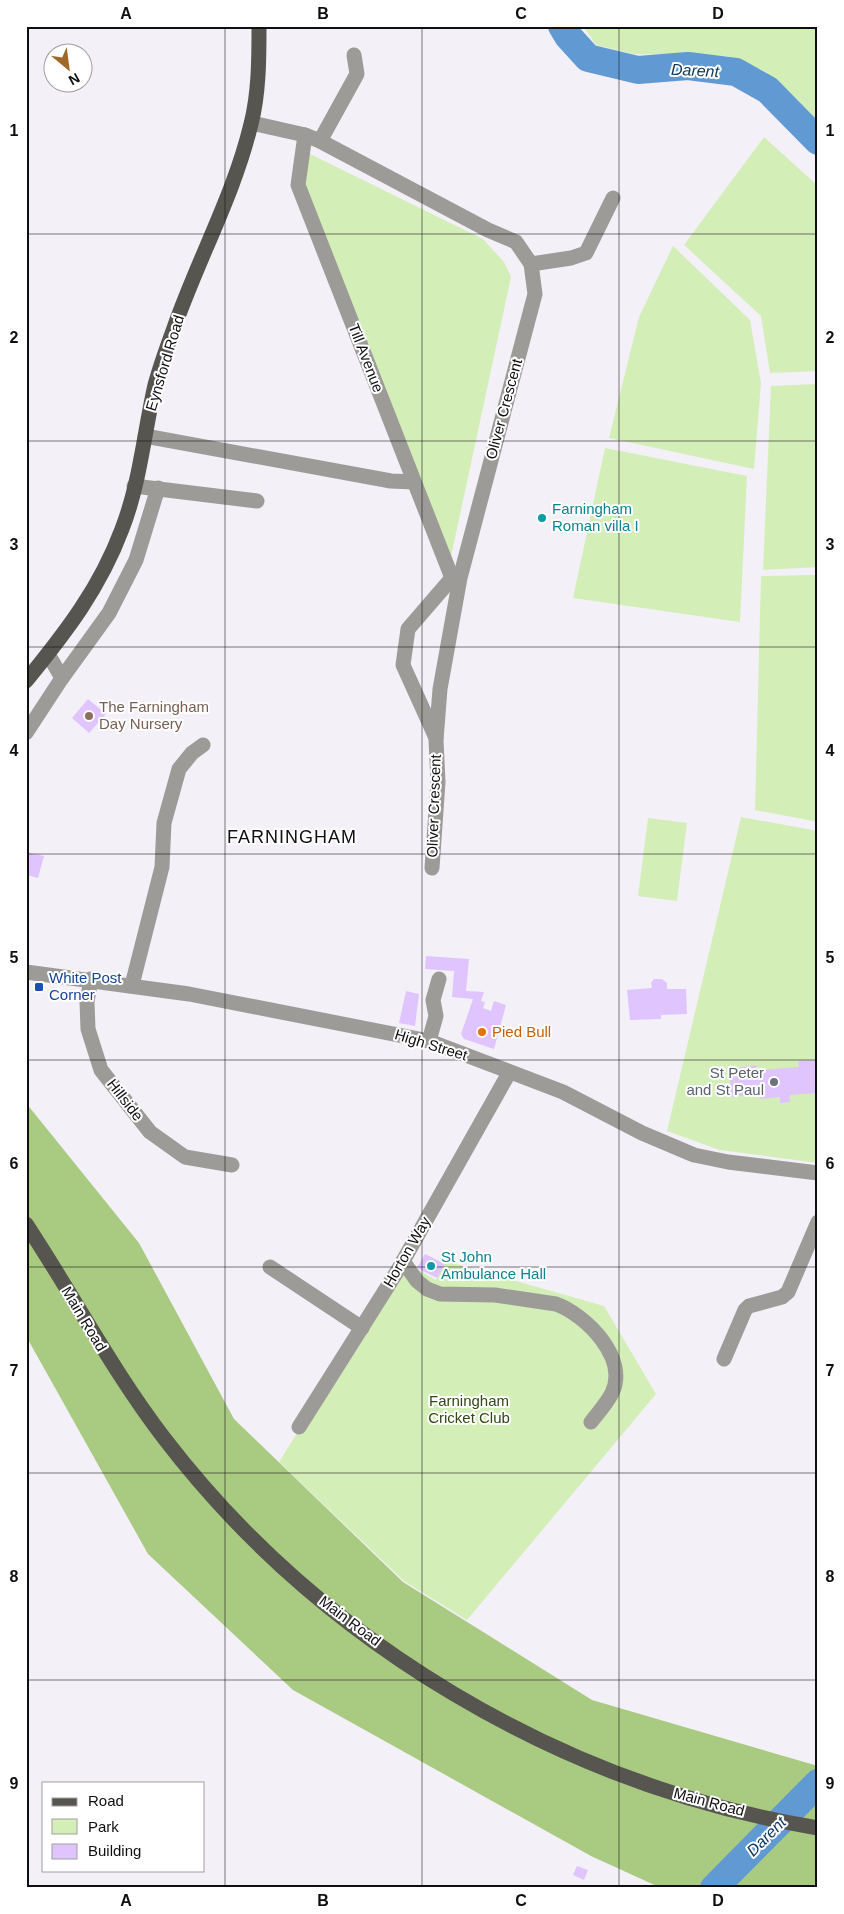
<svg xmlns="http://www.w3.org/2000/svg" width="844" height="1914" font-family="Helvetica,sans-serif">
<rect width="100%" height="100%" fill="#f4f0f8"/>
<g fill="#d4eeb8">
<path d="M583,26H818V126L766,72L727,56L633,54L596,45Z"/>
<path d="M764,137L818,186V371L770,373L761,316L684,245Z"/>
<path d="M310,154L483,239L504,262L511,277L449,566L301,184L303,170Z"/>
<path d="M673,246L750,320L761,383L754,469L609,438L639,317Z"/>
<path d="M818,384V567L763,570L771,386Z"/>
<path d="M605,448L747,476L740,622L573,598Z"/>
<path d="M818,575V822L755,810L761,576Z"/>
<path d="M741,817L818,831V1163L720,1150L667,1131Z"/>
<path d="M648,818L687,823L677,901L638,896Z"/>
<path d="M446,1261L604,1306L656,1394L467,1620L404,1581L279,1462L404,1262L436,1280Z"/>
</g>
<path fill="#a8ca81" d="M26,1103L139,1243L234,1419L403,1582L592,1700L818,1766V1888H661L591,1856L293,1690L148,1554L26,1336Z"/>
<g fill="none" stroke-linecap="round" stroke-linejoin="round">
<g stroke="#619ad3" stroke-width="28">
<path d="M562,26L568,36L588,58L638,70L688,66L736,72L768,90L818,141"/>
<path d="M714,1888L818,1783"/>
</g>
</g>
<g fill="#e0c4fd">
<path d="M88,699L106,714L89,733L72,718Z"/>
<path d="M26,852L44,856L38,878L26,875Z"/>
<path d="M426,956L469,959L466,991L484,992L481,1001L485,1002L483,1008L491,1011L494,1001L506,1005L494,1049L464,1039L461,1034L473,999L452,997L454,971L425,969Z"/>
<path d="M654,979H662L667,983V989H686L687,1014L661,1015V1019L630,1020L627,990L652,988L651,983Z"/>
<path d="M406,991L419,994L415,1026L399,1023Z"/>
<path d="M816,1060L818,1093L790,1095V1102L780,1103V1097L760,1099V1094L731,1097L730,1078L741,1075L740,1067L756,1065L757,1070L799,1067L798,1061Z"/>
<path d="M425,1254L445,1264L437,1278L417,1268Z"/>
<path d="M577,1866L588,1870L584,1880L573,1875Z"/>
</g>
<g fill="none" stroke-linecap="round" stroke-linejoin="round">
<g stroke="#9d9b98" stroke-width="15">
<path d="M252,123L305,135L320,141L488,230L516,242L531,264L535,294L460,578L440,689L436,740L438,782L432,868"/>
<path d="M305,135L298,185L452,578"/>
<path d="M320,141L357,74L354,55"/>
<path d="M531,264L571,258L586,253L613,198"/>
<path d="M145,436L391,481L414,482"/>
<path d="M134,486L257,501"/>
<path d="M48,654L62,678"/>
<path d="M26,733L62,678L109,613L136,560L158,488"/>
<path d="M436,738L403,665L408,629L452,578"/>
<path d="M26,972L189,994L429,1041L563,1092L642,1133L694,1155L728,1162L818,1173"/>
<path d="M91,979L87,1002L88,1029L101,1070L150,1132L185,1157L232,1165"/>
<path d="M132,985L162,867L164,823L179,769L192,753L203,745"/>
<path d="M429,1041L436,1016L433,1000L439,979"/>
<path d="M403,1261L417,1281L427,1289L440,1294L495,1295L556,1304C586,1315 629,1358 612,1393C607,1403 598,1413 591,1422"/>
<path d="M270,1267L362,1328"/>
<path d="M724,1359L745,1310L749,1306L782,1297L788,1292L818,1222"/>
<path d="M299,1427L398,1270L509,1073"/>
</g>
<g stroke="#57554f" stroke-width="15">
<path d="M26,681C66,632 100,588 122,529C140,483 144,433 155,385C160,366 167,347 174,328C198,259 234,195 251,124C259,93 259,58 259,26"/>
<path d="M26,1224C73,1295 112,1370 164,1438C321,1643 563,1786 818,1828"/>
</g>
</g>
<path fill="none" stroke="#0f0e11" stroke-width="1" stroke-opacity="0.55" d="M225,26V1888M422,26V1888M619,26V1888M26,234H818M26,441H818M26,647H818M26,854H818M26,1060H818M26,1267H818M26,1473H818M26,1680H818"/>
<g fill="#0f9aa8" stroke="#fff" stroke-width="2">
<circle cx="542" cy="518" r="5"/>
<circle cx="431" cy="1266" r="5"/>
</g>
<circle fill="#8d6e63" stroke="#fff" stroke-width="2" cx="89" cy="716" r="5"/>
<rect fill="#1a4fb4" stroke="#fff" stroke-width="2" x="34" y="982" width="10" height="10" rx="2.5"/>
<circle fill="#e8710a" stroke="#fff" stroke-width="2" cx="482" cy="1032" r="5"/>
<circle fill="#6b7280" stroke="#fff" stroke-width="2" cx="774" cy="1082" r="5"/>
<g text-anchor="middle" stroke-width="4" stroke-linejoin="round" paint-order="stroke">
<g font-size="15" fill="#0f0e11" stroke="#fff">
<text transform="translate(366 358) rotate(69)" y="5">Till Avenue</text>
<text transform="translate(165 363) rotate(-73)" y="5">Eynsford Road</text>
<text transform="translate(504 409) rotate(-75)" y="5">Oliver Crescent</text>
<text transform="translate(434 806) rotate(-88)" y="5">Oliver Crescent</text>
<text transform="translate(431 1045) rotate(17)" y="5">High Street</text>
<text transform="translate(125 1100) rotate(52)" y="5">Hillside</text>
<text transform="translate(407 1252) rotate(-60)" y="5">Horton Way</text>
<text transform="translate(84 1319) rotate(59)" y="5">Main Road</text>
<text transform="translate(350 1621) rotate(37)" y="5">Main Road</text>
<text transform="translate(709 1802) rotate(15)" y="5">Main Road</text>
</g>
<g font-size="15" fill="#0d838f" stroke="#fff" text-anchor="start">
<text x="552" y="514">Farningham<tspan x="552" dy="17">Roman villa I</tspan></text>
<text x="441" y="1262">St John<tspan x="441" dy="17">Ambulance Hall</tspan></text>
</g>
<g font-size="15" fill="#785e54" stroke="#fff" text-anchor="start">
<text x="99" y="712">The Farningham<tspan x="99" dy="17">Day Nursery</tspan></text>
</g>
<g font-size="15" fill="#164399" stroke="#fff" text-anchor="start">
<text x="49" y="983">White Post<tspan x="49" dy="17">Corner</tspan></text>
</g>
<g font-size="15" fill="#c56008" stroke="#fff" text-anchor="start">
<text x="492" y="1037">Pied Bull</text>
</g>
<g font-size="15" fill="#5b616d" stroke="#fff" text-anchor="end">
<text x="764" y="1078">St Peter<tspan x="764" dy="17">and St Paul</tspan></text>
</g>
<g font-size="15" fill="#324814" stroke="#fff">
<text x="469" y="1406">Farningham<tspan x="469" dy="17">Cricket Club</tspan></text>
</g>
<g font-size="16" font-style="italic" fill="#0c365c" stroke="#fff">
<text transform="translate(695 70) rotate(3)" y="6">Darent</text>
<text transform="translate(766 1836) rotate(-45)" y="6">Darent</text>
</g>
<g font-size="18" letter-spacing="1" fill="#0f0e11" stroke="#fff">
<text x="292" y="843">FARNINGHAM</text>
</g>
</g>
<rect width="844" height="1914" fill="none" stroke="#ffffff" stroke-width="55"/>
<rect x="42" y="1782" width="162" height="90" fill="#ffffff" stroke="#9f9fa0"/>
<rect x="52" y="1798" width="25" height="8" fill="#57554f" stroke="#9f9fa0"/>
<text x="88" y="1806" font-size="15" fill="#0f0e11">Road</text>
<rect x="52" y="1819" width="25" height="15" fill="#d4eeb8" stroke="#9f9fa0"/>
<text x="88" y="1832" font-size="15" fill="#0f0e11">Park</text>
<rect x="52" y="1844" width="25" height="15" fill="#e0c4fd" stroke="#9f9fa0"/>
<text x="88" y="1856" font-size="15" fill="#0f0e11">Building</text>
<g transform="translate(68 68) rotate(151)"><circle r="24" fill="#ffffff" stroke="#9f9fa0"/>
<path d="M0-4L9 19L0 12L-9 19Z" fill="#a06726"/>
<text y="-8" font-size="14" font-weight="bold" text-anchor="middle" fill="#0f0e11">N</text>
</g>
<rect x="28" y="28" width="788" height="1858" fill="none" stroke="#0f0e11" stroke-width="2"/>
<g font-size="16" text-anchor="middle" font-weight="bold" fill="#0f0e11">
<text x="126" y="19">A</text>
<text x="323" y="19">B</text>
<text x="521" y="19">C</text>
<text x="718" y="19">D</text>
<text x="14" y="136">1</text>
<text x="830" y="136">1</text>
<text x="14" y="343">2</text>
<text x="830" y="343">2</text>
<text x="14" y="550">3</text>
<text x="830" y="550">3</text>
<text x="14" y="756">4</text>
<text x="830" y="756">4</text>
<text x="14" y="963">5</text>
<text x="830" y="963">5</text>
<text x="14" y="1169">6</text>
<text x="830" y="1169">6</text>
<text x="14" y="1376">7</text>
<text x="830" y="1376">7</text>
<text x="14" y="1582">8</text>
<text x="830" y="1582">8</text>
<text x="14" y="1789">9</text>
<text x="830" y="1789">9</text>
<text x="126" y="1906">A</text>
<text x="323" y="1906">B</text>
<text x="521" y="1906">C</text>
<text x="718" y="1906">D</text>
</g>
</svg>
